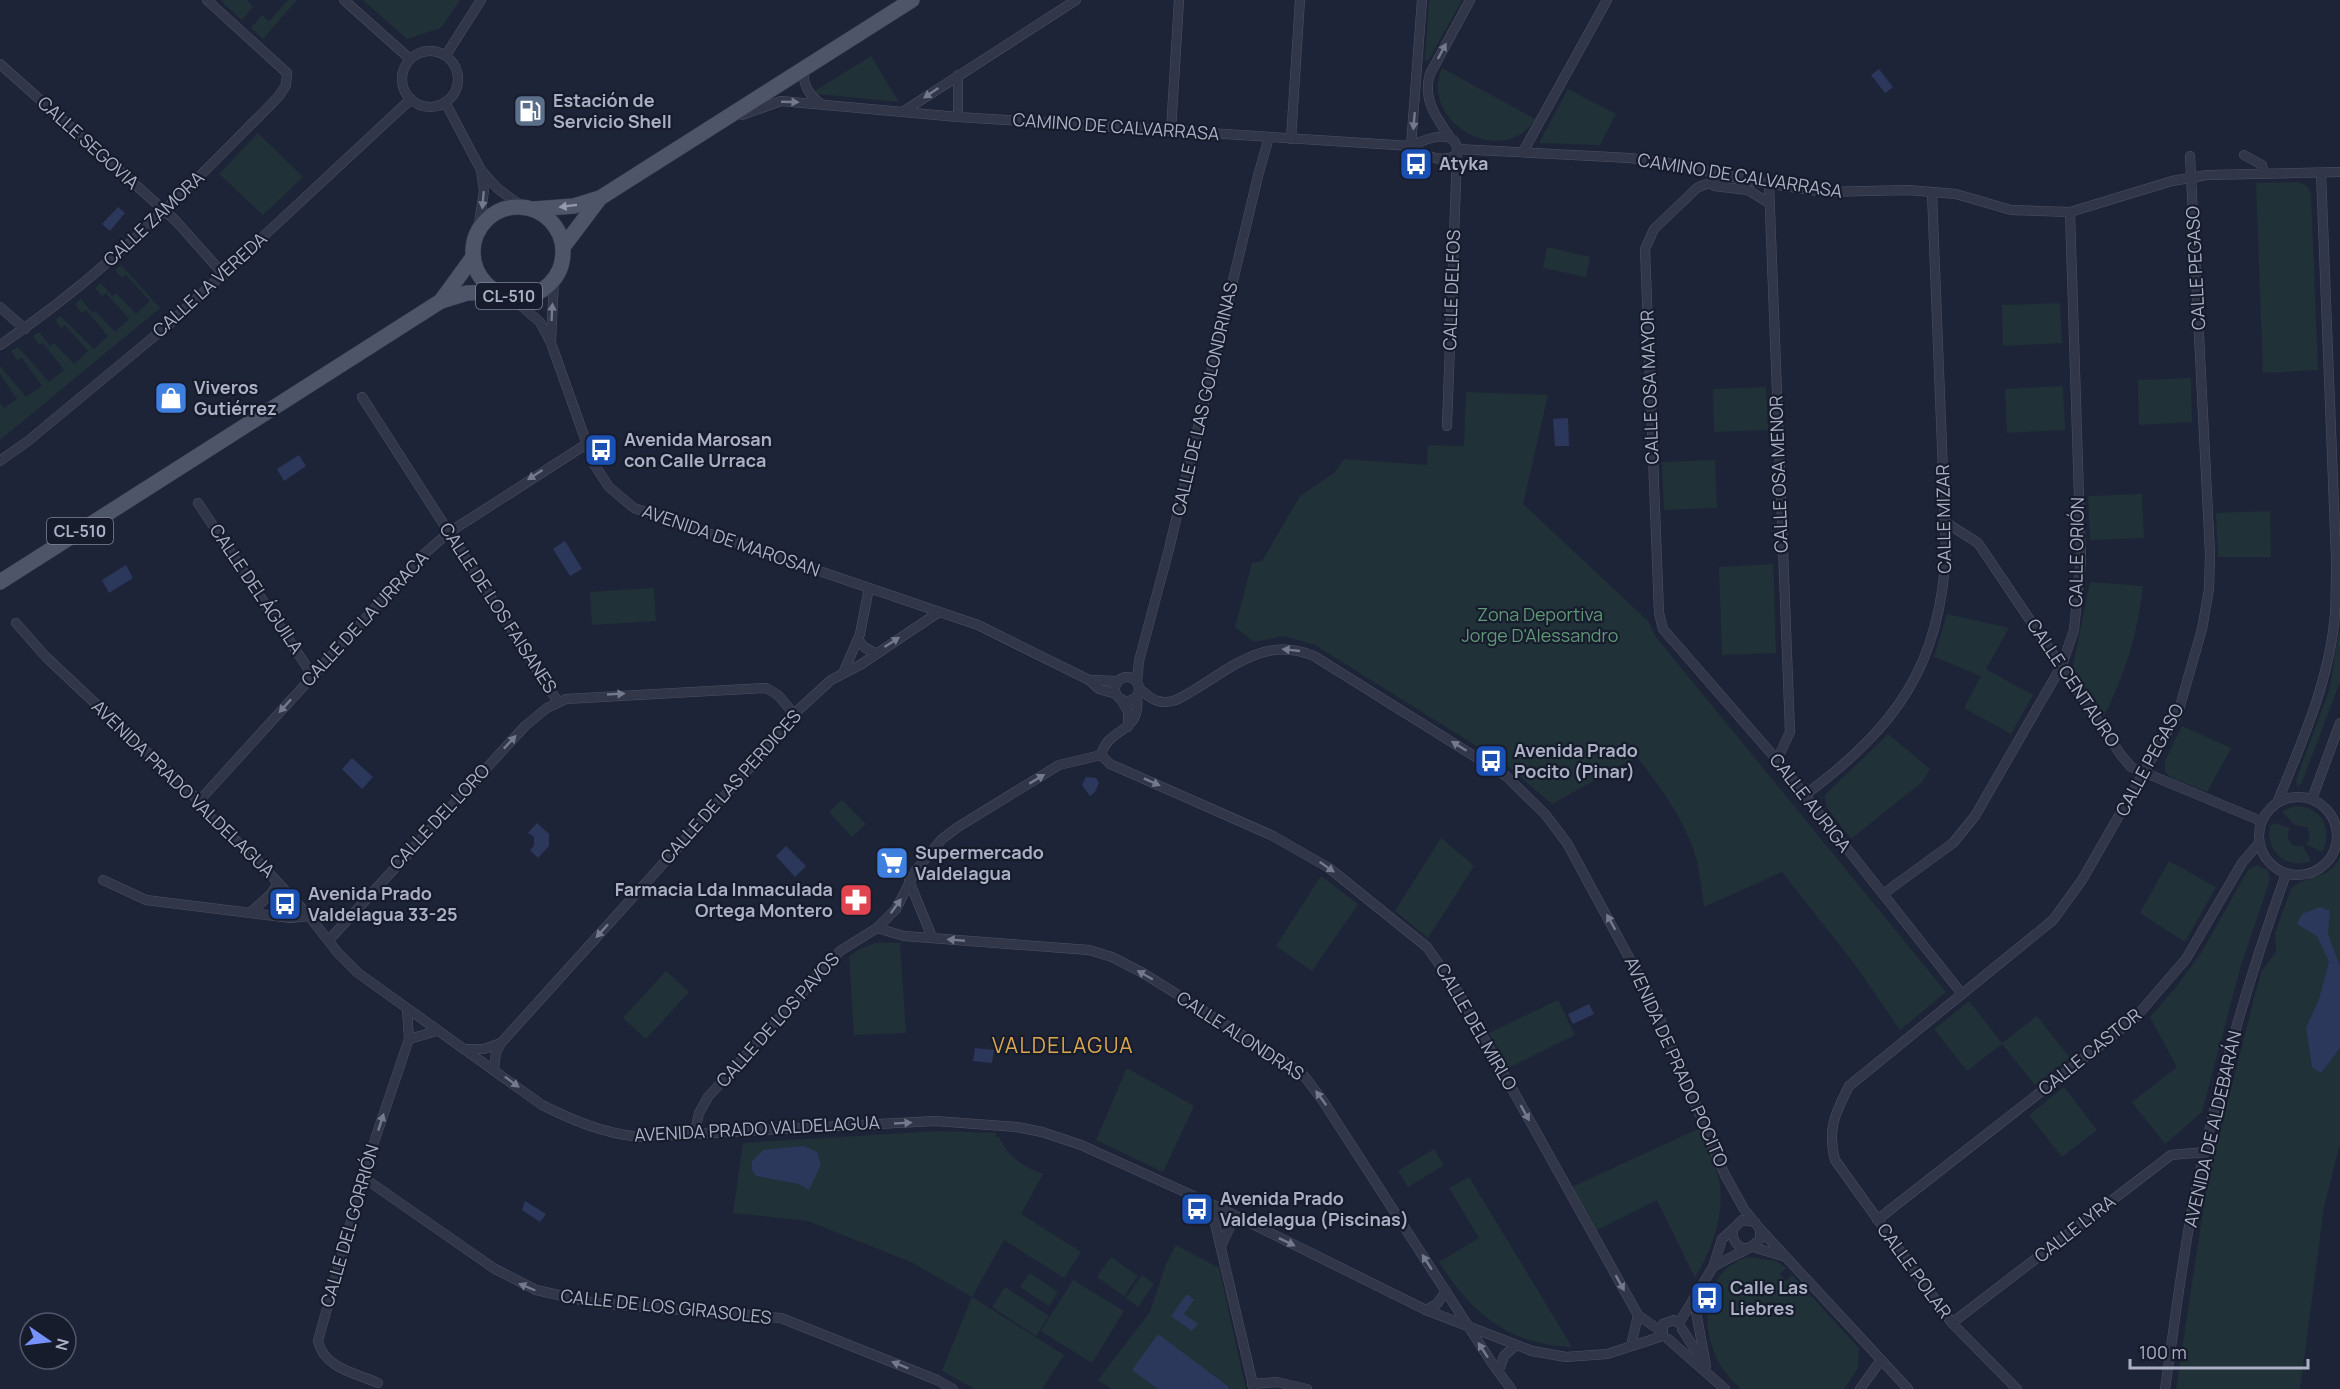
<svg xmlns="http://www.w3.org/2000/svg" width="2340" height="1389" font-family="Manrope,sans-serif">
<rect width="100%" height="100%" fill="#1e2437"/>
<g fill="#203138">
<path d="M220,0H247L253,7L242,20Z"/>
<path d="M288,0H297L263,39L251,28L262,15L269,21Z"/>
<path d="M363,0H460L441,28L407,39Z"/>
<path d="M1429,0H1462L1428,61L1425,59Z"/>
<path d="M871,56L899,102L817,94L815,91Z"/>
<path d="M1442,68L1535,119C1504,170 1418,123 1442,68Z"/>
<path d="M1568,89L1616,114L1600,145L1539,143Z"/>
<path d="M258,133L303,177L263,215L219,174Z"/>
<path d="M2298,182L2307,186L2311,194L2318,370L2263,373L2256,183Z"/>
<path d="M1547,247L1590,257L1586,277L1543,268Z"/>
<path d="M121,265L160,308L0,440V403L4,408L17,399L0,374V366L26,397L42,386L22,358L17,360L11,351L18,347L49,382L64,370L43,343L39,345L33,336L39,332L50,346L54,343L74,364L88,351L65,325L61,328L55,320L60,316L94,349L108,336L86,310L81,313L75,304L81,299L92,313L95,311L115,332L129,319L106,293L102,296L95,288L101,283L112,296L116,293L136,314L150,301L126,275L122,278L115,270Z"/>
<path d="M2060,303L2062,343L2003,346L2002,305Z"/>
<path d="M2191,378L2192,422L2139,425L2138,380Z"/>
<path d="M2063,386L2065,430L2007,433L2005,389Z"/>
<path d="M1766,387L1768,430L1714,432L1713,389Z"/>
<path d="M1466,392L1548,395L1523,504L1648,621L1656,637L1946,992L1900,1030L1856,966L1782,872L1704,907C1702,892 1700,876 1697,861C1686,821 1661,788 1637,757L1552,804L1505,764L1315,645L1284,636L1254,642L1235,627L1252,563L1262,561L1300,496L1334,473L1344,459L1427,465L1428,445L1464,446Z"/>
<path d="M1715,460L1717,508L1664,510L1662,462Z"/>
<path d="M2142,494L2144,538L2090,540L2088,496Z"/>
<path d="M2270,511L2271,557H2218L2216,513Z"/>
<path d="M1773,564L1776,653L1722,655L1719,567Z"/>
<path d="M2090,582L2143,586C2138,633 2125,674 2104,716L2077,676L2073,666Z"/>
<path d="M654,588L656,621L592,625L590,592Z"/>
<path d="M1947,614L2009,628L1986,669L2033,695L2011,734L1964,708L1981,676L1934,657Z"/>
<path d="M2340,627V682L2302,782L2298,787L2296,780L2329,691Z"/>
<path d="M2182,726L2231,748L2207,792L2172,778L2165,772V761Z"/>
<path d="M1888,734L1930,769L1922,782L1851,839L1826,806L1825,795Z"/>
<path d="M842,800L866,824L852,837L829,812Z"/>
<path d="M2296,806C2321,807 2334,829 2322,852L2306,844L2310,837L2307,827L2294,825L2282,811Z"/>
<path d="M2275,823L2290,828C2286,835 2287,841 2294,846H2303L2311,861C2287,870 2265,852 2270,826Z"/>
<path d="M1441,838L1474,866L1428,938L1395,911Z"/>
<path d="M2340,857V1144L2324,1207L2300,1389H2176L2208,1178L2261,972L2276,952L2275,933L2291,889C2305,874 2328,882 2340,857Z"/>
<path d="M2169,861L2216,887L2185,942L2140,913Z"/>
<path d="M2256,865L2268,870L2270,880L2241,965L2202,1112L2165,1144L2132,1102L2177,1067L2150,1017L2177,986L2201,953L2248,870Z"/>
<path d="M1321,876L1358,904L1312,971L1276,946Z"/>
<path d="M875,943H900L906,1033L854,1035L849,957L858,950Z"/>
<path d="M666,971L689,992L646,1039L623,1018Z"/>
<path d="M1558,1000L1575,1035L1509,1068L1489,1033Z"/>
<path d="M1969,1001L2002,1043L2037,1016L2070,1058L2035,1085L2002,1044L1967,1071L1934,1029Z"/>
<path d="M1127,1068L1194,1106L1163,1172L1096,1140Z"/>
<path d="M2064,1087L2097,1130L2062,1157L2029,1115Z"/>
<path d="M1700,1128C1706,1143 1715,1159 1718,1176C1727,1210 1712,1249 1695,1278L1657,1200L1597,1230L1572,1187Z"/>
<path d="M939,1131L996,1133V1137H999C1010,1159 1021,1165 1043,1174L1021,1214L1081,1252L1064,1278L1004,1240L972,1297L1064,1355L1042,1389H975L942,1371L972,1297L911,1262L808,1221L733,1213L743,1143Z"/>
<path d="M1434,1149L1444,1165L1408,1187L1398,1171Z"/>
<path d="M1469,1177L1572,1347C1507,1344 1473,1314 1439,1262L1479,1238L1449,1188Z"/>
<path d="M1176,1245L1219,1268L1246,1389H1112L1098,1380L1150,1312L1166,1264Z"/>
<path d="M1111,1257L1138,1276L1124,1296L1097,1277Z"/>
<path d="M1749,1257L1776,1261L1786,1268L1780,1274L1786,1281L1792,1275L1859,1348L1858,1368L1844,1389H1740C1732,1380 1722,1370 1717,1359C1699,1322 1704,1269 1749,1257Z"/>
<path d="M1030,1273L1058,1292L1049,1306L1020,1287Z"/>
<path d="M1142,1275L1154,1284L1138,1307L1126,1298Z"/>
<path d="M1073,1280L1124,1311L1092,1363L1041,1331Z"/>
<path d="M1005,1287L1049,1316L1036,1336L992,1307Z"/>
</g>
<g fill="#2c375c">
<path d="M1879,69L1893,87L1885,93L1871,75Z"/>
<path d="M118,207L125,213L110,231L102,224Z"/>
<path d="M1568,418L1569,446H1555L1553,419Z"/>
<path d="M299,455L306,466L284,481L277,469Z"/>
<path d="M565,541L582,569L570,576L553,549Z"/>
<path d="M126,565L133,578L109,593L102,580Z"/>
<path d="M352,758L373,777L362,789L342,769Z"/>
<path d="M1086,777L1096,778L1099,783L1095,792L1090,796L1082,785Z"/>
<path d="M537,823L549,834V846L538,858L530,850L534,846V837L528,833Z"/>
<path d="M786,846L806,866L795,877L776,856Z"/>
<path d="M2320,907L2330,911L2328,934L2340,967V1048L2321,1073L2312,1067L2306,1028L2319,999L2329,962L2317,936L2297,924L2302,914Z"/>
<path d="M1589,1004L1594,1014L1573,1024L1568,1014Z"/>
<path d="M975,1048L994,1050L992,1063L973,1061Z"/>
<path d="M804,1146L817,1152L821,1165L809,1190L799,1184L756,1176L752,1170V1161L763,1150Z"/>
<path d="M525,1201L546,1214L540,1222L522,1210Z"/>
<path d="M1187,1294L1194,1300L1184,1314L1198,1324L1192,1331L1171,1316Z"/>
<path d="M1158,1334L1229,1387L1228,1389H1158L1132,1370Z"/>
</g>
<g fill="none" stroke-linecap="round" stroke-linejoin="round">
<defs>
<g id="minor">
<path d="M344,0L410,59"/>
<circle cx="430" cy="79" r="28"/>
<path d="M446,55L481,0"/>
<path d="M0,64L176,221L224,275"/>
<path d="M803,70C804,86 808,94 821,104"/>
<path d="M445,102L481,170L497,188L521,206"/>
<path d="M904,111L1076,0"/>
<path d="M742,115L781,101L958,117L1411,146C1427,156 1440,164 1457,155C1460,125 1425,139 1411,146"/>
<path d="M958,117V75"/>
<path d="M1171,131L1179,0"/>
<path d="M1291,139L1300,0"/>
<path d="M1451,139C1437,119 1422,99 1430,74L1470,0"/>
<path d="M1411,146L1422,0"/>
<path d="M1457,149L1630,158L1674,164L1756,182L1825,192L1908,190L1956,194L2011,210L2070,212L2172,181L2207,175L2340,172"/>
<path d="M1523,152L1607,0"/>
<path d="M2244,155L2262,165L2264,174"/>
<path d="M1730,176C1720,184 1708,181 1697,188L1654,229L1645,249L1659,613L1663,629L1777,760L1962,994"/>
<path d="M1769,184L1790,732L1777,760"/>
<path d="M1714,186L1748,190L1769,203"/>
<path d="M478,230L484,191L481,170"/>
<path d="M511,297L540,322L551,343L594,464L609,487L634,508L978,625L1089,680L1099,689L1116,694"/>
<path d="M0,307L25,329"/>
<path d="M551,341L554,280"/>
<path d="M0,345C105,275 191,186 279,96L286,85L287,73L207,0"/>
<path d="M362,397L558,702"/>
<path d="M1447,426L1457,155"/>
<path d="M0,461L28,441L168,325L411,99"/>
<path d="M198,503L313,676"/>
<path d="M1945,522L1978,543L2121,755L2131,767L2261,821"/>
<path d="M16,623L46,657L199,801L206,813L254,857L309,916L338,953L358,973L542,1105C574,1121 603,1133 639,1137L935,1121L1017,1127L1042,1132L1081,1145L1218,1207L1426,1310L1532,1351L1566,1357L1607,1354L1663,1336"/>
<path d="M858,639L864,647L875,653"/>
<path d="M844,671L860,634L869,588"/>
<circle cx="1127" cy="689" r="12"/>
<path d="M1089,680L1118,681"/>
<path d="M1137,681L1139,661L1169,549L1258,176L1269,137"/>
<path d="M1140,689C1147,695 1154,702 1164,702C1175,703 1185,695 1194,690C1234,666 1266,636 1314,656L1506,776L1545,814L1567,843L1653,1002L1725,1175L1744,1209L1760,1229V1239C1750,1251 1727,1257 1713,1267"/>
<path d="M1121,699L1128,712V727"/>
<path d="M1101,755L1110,764L1273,836L1329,868L1427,947L1457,990L1638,1315L1662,1332"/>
<path d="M1101,755C1109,725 1142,735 1137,696"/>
<path d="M1805,795C1896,727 1941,666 1946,549L1932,193"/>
<circle cx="2298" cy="836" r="39"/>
<path d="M2312,799L2340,723"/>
<path d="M199,801L422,556L448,533L585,445"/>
<path d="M2277,803C2302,742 2330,679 2335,614C2336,595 2336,577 2336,558L2321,173"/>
<path d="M103,880L146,900L291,918L309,916"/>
<path d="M909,881L932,937"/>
<path d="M1883,894L1953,843L1975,816L2062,665L2074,630L2081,560L2070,212"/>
<path d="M250,913L271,894L278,883"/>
<path d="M877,928L904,936L1089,950L1112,957L1143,973L1287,1063L1305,1077L1323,1101L1492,1363L1511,1389"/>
<path d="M329,940L525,726L547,708L566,699L766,688L778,695L794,714"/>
<path d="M409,1039L437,1031"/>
<path d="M464,1049H484L501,1043"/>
<path d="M494,1069L496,1052L501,1043L774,741L794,714L831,680L860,665L939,612"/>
<path d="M694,1135L699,1113L708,1097L840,951L877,928L896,909L916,870L942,839L958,827L1059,765L1101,755"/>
<path d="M364,1178L495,1269L536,1290L595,1303L781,1318L937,1380L953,1389"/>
<path d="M1218,1207L1215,1223L1254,1389"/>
<path d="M1877,1220L2135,1018L2186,959L2242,863L2259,843"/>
<path d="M1760,1229L1908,1389"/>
<path d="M1221,1246L1235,1216"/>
<path d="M1753,1247L1786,1257"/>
<path d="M1747,1249C1736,1246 1732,1241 1733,1229L1742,1220L1755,1222"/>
<path d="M1694,1301L1706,1366"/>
<path d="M1426,1310L1437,1304L1446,1291"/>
<path d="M1679,1323L1713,1267L1722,1239L1733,1229"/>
<path d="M1952,1323L2171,1155L2205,1152"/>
<path d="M1682,1329L1701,1359"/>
<path d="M1663,1336V1324L1674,1320L1679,1323"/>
<path d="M1668,1339L1725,1389"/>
<path d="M1631,1346L1638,1315"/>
<path d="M1499,1370L1504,1356L1516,1345"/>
<path d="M378,1383C355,1373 324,1368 318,1341L368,1160L409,1039L407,1009"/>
<path d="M1252,1384L1277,1382L1307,1389"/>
<path d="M1860,1389L1881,1360"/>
<path d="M2017,1389L1952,1323L1835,1160C1827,1129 1835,1114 1849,1086L2053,920L2082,880L2178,713L2202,629L2209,589L2210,554L2190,156"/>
<path d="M2165,1389C2175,1323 2182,1256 2196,1190C2218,1083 2249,977 2286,874"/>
</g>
<g id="primary">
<circle cx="518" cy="252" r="45"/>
<path d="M534,209L574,206L600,198L912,0"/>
<path d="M563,247L600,198"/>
<path d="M441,301L473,257"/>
<path d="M0,582L441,301L467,293L496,292"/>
</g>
</defs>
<use href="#minor" stroke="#4c5163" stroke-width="10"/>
<use href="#primary" stroke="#3b4051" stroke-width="16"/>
<use href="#minor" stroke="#313648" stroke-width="9"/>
<use href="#primary" stroke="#4f5568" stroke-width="15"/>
</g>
<defs><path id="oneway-solid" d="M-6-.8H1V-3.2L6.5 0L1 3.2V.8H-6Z" transform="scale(1.5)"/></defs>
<g fill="#74798d">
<use href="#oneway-solid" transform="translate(1442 51) rotate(-62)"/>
<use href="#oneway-solid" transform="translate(931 93) rotate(146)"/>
<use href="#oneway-solid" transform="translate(790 102) rotate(2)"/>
<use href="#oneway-solid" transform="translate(1414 121) rotate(95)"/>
<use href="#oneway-solid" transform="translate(483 200) rotate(95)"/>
<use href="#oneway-solid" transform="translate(552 312) rotate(-87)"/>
<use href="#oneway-solid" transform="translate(535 475) rotate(147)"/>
<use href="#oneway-solid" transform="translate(892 642) rotate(-33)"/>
<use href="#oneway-solid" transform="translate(1291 650) rotate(-174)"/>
<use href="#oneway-solid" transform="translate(616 694) rotate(-3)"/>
<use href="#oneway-solid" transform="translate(285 706) rotate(132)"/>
<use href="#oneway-solid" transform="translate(510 742) rotate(-47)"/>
<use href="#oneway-solid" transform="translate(1459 746) rotate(-148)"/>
<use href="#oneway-solid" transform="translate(1037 779) rotate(-31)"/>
<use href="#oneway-solid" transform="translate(1152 782) rotate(24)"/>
<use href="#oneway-solid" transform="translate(1327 867) rotate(35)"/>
<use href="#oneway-solid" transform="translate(896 906) rotate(-54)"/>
<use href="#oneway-solid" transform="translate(1611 922) rotate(-119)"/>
<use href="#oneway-solid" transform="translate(602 931) rotate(132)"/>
<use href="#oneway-solid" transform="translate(956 940) rotate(-175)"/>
<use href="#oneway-solid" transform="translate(1145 975) rotate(-150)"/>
<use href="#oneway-solid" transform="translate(512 1082) rotate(37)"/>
<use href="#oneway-solid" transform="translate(1321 1098) rotate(-126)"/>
<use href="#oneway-solid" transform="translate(1525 1113) rotate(61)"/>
<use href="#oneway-solid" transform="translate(381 1122) rotate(-72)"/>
<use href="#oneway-solid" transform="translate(903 1123) rotate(-3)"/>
<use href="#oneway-solid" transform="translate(1287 1242) rotate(26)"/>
<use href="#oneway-solid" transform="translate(1427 1262) rotate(-123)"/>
<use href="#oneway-solid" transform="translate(1620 1283) rotate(61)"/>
<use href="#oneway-solid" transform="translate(527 1287) rotate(-157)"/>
<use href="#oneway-solid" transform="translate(1483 1350) rotate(-123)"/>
<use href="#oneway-solid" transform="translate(900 1365) rotate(-158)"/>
</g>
<use fill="#9499ae" href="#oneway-solid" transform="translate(568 206) rotate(173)"/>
<defs>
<symbol id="fuel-square" viewBox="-11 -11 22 22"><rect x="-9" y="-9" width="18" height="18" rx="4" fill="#5c6f8a" stroke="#171c2c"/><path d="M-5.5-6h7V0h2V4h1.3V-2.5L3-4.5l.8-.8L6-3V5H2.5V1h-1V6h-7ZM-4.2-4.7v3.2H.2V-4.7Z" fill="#fff"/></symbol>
<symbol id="bus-square" viewBox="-11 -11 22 22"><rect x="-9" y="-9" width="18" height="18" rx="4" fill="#1a4fb4" stroke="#171c2c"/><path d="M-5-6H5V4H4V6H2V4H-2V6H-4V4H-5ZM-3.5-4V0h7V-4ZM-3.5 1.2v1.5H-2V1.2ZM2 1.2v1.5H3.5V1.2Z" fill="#fff"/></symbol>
<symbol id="shop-square" viewBox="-11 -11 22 22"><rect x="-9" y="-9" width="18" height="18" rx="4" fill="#3f7fe0" stroke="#171c2c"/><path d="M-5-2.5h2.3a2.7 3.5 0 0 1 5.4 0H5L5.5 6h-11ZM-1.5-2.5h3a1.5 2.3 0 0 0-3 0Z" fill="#fff"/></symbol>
<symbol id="supermarket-square" viewBox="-11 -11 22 22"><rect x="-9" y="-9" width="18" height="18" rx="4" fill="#3f7fe0" stroke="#171c2c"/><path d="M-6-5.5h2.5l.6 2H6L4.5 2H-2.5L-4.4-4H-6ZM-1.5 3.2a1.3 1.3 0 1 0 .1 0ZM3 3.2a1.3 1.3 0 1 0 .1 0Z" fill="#fff"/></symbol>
<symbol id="pharmacy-square" viewBox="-11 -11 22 22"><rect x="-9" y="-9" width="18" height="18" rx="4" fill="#e0444e" stroke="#171c2c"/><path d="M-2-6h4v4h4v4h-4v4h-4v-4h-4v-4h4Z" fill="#fff"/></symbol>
</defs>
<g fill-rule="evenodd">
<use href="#fuel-square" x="511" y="92" width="38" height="38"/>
<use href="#bus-square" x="1397" y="145" width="38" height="38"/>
<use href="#shop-square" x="152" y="379" width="38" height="38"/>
<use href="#bus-square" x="582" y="431" width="38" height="38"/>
<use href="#bus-square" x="1472" y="742" width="38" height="38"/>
<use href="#supermarket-square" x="873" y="844" width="38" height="38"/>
<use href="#pharmacy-square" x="837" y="881" width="38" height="38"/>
<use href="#bus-square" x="266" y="885" width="38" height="38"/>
<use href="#bus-square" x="1178" y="1190" width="38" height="38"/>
<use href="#bus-square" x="1688" y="1279" width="38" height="38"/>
</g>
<g text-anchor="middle" stroke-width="4.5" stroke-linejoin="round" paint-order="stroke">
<g fill="#171c2c" stroke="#7f8497" stroke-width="1.5">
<rect x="476" y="283" width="66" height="26" rx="4.5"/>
<rect x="47" y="518" width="66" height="26" rx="4.5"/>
</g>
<g font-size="16" font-weight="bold" fill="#abb0c5">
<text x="509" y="302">CL-510</text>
<text x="80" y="537">CL-510</text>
</g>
<g font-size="18" font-weight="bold" fill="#abb0c5" stroke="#171c2c" text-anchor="start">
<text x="553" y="107">Estación de<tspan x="553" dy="21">Servicio Shell</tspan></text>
<text x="1439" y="170">Atyka</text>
<text x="194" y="394">Viveros<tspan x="194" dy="21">Gutiérrez</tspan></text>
<text x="624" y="446">Avenida Marosan<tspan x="624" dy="21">con Calle Urraca</tspan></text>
<text x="1514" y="757">Avenida Prado<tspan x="1514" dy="21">Pocito (Pinar)</tspan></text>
<text x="915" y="859">Supermercado<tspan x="915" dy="21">Valdelagua</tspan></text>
<text x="833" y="896" text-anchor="end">Farmacia Lda Inmaculada<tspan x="833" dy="21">Ortega Montero</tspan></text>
<text x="308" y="900">Avenida Prado<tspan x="308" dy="21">Valdelagua 33-25</tspan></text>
<text x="1220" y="1205">Avenida Prado<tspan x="1220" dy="21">Valdelagua (Piscinas)</tspan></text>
<text x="1730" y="1294">Calle Las<tspan x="1730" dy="21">Liebres</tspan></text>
</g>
<g font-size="18" fill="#abb0c5" stroke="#171c2c">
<text transform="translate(1116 127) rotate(4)" y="6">CAMINO DE CALVARRASA</text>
<text transform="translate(88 143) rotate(42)" y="6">CALLE SEGOVIA</text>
<text transform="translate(1740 176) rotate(9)" y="6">CAMINO DE CALVARRASA</text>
<text transform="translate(154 219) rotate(-43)" y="6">CALLE ZAMORA</text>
<text transform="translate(2196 268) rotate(-93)" y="6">CALLE PEGASO</text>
<text transform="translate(210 285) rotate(-42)" y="6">CALLE LA VEREDA</text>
<text transform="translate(1452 290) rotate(-88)" y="6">CALLE DELFOS</text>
<text transform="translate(1650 387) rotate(-92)" y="6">CALLE OSA MAYOR</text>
<text transform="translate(1205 399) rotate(-77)" y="6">CALLE DE LAS GOLONDRINAS</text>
<text transform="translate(1779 474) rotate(-92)" y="6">CALLE OSA MENOR</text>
<text transform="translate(1944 519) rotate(-91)" y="6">CALLE MIZAR</text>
<text transform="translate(731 541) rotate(19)" y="6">AVENIDA DE MAROSAN</text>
<text transform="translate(2077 552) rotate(-89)" y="6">CALLE ORIÓN</text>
<text transform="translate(256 589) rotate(56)" y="6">CALLE DEL ÁGUILA</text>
<text transform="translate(498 608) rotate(57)" y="6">CALLE DE LOS FAISANES</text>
<text transform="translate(365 619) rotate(-47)" y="6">CALLE DE LA URRACA</text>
<text transform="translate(2073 683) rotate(56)" y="6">CALLE CENTAURO</text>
<text transform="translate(2150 760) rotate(-62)" y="6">CALLE PEGASO</text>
<text transform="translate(731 787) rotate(-48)" y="6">CALLE DE LAS PERDICES</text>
<text transform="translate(183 789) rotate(44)" y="6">AVENIDA PRADO VALDELAGUA</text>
<text transform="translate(1810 803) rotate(52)" y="6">CALLE AURIGA</text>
<text transform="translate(440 817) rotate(-47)" y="6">CALLE DEL LORO</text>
<text transform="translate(778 1020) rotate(-48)" y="6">CALLE DE LOS PAVOS</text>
<text transform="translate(1476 1027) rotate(60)" y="6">CALLE DEL MIRLO</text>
<text transform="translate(1240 1036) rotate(33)" y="6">CALLE ALONDRAS</text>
<text transform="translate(2090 1052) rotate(-39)" y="6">CALLE CASTOR</text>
<text transform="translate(1676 1062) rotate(66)" y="6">AVENIDA DE PRADO POCITO</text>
<text transform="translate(757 1129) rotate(-3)" y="6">AVENIDA PRADO VALDELAGUA</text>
<text transform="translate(2213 1129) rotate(-77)" y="6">AVENIDA DE ALDEBARÁN</text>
<text transform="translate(350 1226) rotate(-74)" y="6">CALLE DEL GORRIÓN</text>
<text transform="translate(2075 1229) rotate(-38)" y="6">CALLE LYRA</text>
<text transform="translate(1914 1271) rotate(54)" y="6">CALLE POLAR</text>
<text transform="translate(666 1307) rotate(6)" y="6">CALLE DE LOS GIRASOLES</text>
</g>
<g font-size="18" fill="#619777" stroke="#171c2c">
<text x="1540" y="621">Zona Deportiva<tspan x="1540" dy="21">Jorge D'Alessandro</tspan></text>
</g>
<g font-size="21" letter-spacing="1.5" fill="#dba650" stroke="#171c2c">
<text x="1063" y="1053">VALDELAGUA</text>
</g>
</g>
<g transform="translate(48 1341) rotate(104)"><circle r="28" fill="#171c2c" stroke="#525769" stroke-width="1.5"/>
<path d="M0-4.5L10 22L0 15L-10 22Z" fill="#7692ff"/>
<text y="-9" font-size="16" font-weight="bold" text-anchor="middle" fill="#abb0c5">N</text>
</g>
<path d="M2130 1359v9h178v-9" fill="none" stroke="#abb0c5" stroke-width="3"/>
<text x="2139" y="1359" font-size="18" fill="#abb0c5" stroke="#171c2c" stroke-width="4.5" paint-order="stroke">100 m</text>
</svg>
